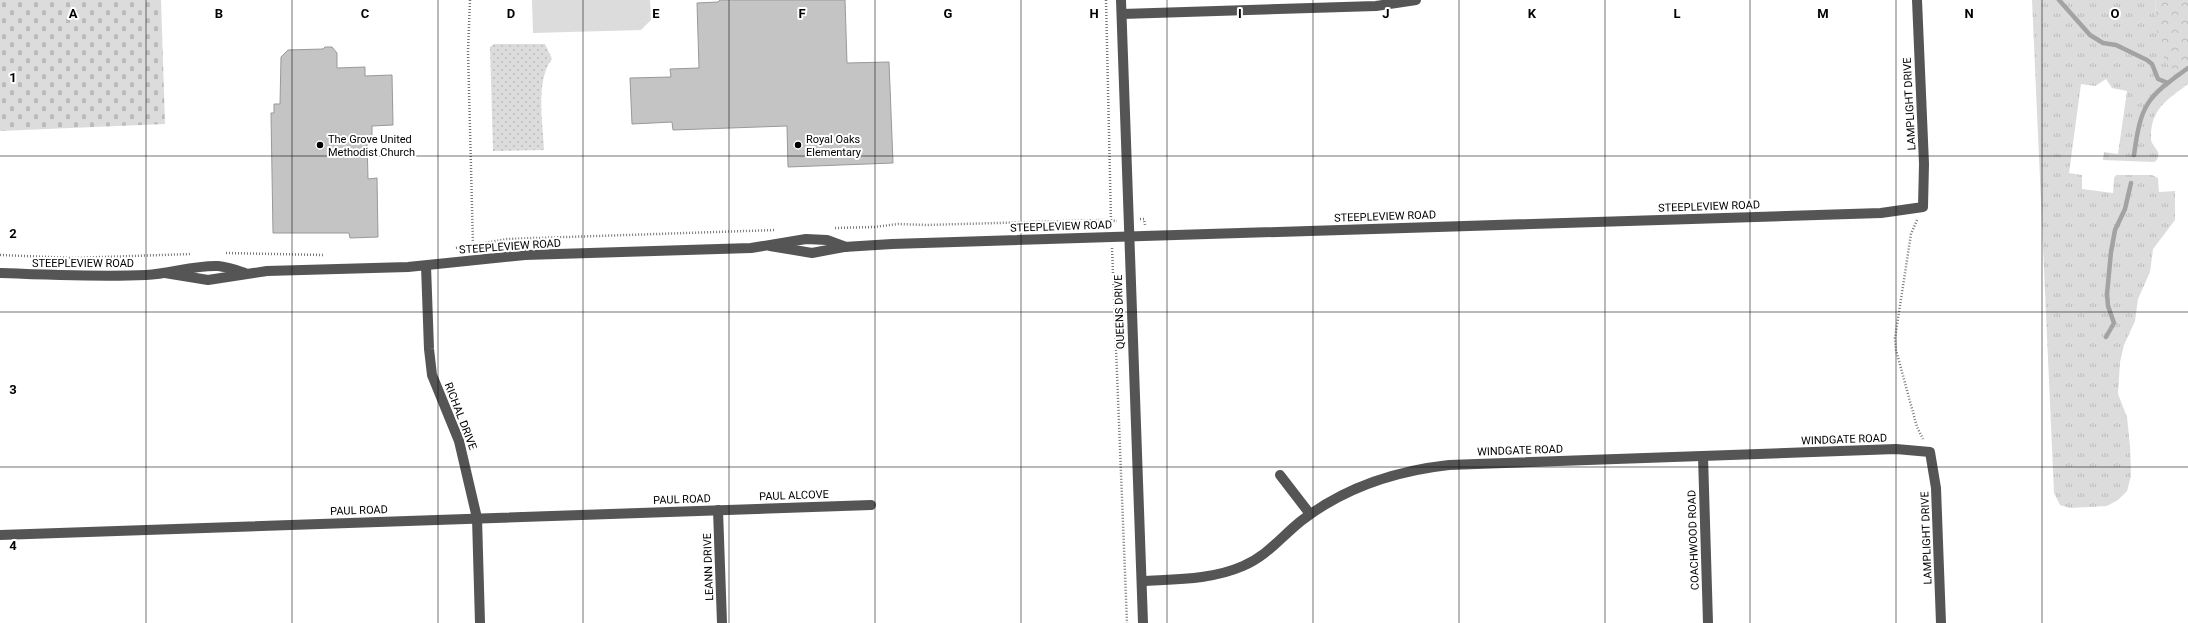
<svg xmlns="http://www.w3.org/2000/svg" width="2188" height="623" font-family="Roboto,sans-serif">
<defs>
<pattern id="grass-tufts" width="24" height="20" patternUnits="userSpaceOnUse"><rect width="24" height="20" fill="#dcdcdc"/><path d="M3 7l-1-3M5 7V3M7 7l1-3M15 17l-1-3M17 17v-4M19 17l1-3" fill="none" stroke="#bbb"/></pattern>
<pattern id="forest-crowns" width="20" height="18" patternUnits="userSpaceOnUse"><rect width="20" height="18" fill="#dcdcdc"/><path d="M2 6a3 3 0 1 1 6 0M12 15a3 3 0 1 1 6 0" fill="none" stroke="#bbb"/></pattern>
<pattern id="cemetery-stones" width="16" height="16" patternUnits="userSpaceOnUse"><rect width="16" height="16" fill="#dcdcdc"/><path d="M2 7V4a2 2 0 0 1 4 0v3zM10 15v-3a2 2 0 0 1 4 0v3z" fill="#bbb"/></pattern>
<pattern id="park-dots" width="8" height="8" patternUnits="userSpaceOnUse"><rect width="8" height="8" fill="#dcdcdc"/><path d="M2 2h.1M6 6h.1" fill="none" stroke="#bbb" stroke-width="1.8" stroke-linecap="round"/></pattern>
</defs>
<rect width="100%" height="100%" fill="#fff"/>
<path fill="url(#grass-tufts)" d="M2032,0H2156C2153,34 2166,47 2184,73H2188V84C2166,101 2150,109 2151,140C2153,148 2163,152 2156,161L2153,162L2103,160L2104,152L2118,154L2127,91L2112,88L2106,79L2095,86L2081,84L2069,173L2082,175V189L2113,193L2114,178L2116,175H2152L2158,178L2159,192L2175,191V220L2153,249L2150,272L2138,299L2135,321L2124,345L2120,362L2118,394L2127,417L2130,446L2131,476L2127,491L2118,500L2107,506L2070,508L2060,505L2054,493Z"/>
<path fill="url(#forest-crowns)" d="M2156,0H2188V73C2181,73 2173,70 2168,65C2158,53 2154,15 2156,0Z"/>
<path fill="url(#cemetery-stones)" d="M0,0H161L165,124L0,131Z"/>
<path fill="url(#park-dots)" d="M494,44H545L552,59C535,81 543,123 544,150L493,151L490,47Z"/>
<path fill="#dcdcdc" d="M532,0H650L651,20L641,30L533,33Z"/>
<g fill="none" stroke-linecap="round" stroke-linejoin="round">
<g stroke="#a3a3a3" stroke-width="4.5">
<path d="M2059,0L2090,35L2103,43L2116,45L2147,60L2152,64L2158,79L2168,83"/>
<path d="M2134,155C2141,104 2146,98 2188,68"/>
<path d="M2106,337L2114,323L2108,306L2107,294L2111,252L2115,230L2125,209L2131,183"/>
</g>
</g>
<g fill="#c4c4c4" stroke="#999">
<path d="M720,0H845L847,63L889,62L893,163L788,167L787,126L673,130L672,122L632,124L630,78L671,77L670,69L699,68L697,3L718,2Z"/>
<path d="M325,47H332L337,53V68L365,67V76L392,75L393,125L372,126V138L367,139L368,179L377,178L378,237L350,238L349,233H273L271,113H274V104H280L281,57L288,50L323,49Z"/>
</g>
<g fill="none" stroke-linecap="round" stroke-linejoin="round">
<g stroke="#777" stroke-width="2.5" stroke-dasharray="1 2" stroke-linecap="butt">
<path d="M470,0L468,51L473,245"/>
<path d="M1106,0L1111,221"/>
<path d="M1140,219H1144L1145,225"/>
<path d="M1917,220L1911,234L1895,338L1896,350L1917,427L1923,439"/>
<path d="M835,228L874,227L898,224L927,225L1101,220L1117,221"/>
<path d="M456,248L507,239L776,230"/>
<path d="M1112,248L1127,623"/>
<path d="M226,253L323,255"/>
<path d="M0,255L73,258L191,254"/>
</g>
<g stroke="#555" stroke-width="10">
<path d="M1121,0L1143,623"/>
<path d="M1122,14L1376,6L1416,0"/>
<path d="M770,246L812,253L844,247L892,244L1881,213L1923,207L1924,164L1917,0"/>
<path d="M426,266L429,349L432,375L459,441L477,518L480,623"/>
<path d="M0,273C49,275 97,277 146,275C170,274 194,265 218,266C228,267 236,270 245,273"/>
<path d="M165,273L208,280L267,271L408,267L525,255L751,248L806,239L827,240L846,247"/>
<path d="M1703,456L1708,623"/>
<path d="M1280,475L1310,514"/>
<path d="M718,510L722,623"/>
<path d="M0,535L871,505"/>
<path d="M1142,581C1176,579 1211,580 1243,566C1267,556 1281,537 1301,521C1345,487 1394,471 1449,465L1896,449L1930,452L1936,488L1941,623"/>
</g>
</g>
<path fill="none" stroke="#000" stroke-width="1" stroke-opacity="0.55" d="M146,0V623M292,0V623M438,0V623M583,0V623M729,0V623M875,0V623M1021,0V623M1167,0V623M1313,0V623M1459,0V623M1605,0V623M1750,0V623M1896,0V623M2042,0V623M0,156H2188M0,312H2188M0,467H2188"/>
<g fill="#000" stroke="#fff" stroke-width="1.5">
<circle cx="320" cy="145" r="4"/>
<circle cx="798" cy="145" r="4"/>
</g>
<g text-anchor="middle" stroke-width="4" stroke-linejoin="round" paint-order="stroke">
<g font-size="11" fill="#000" stroke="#fff">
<text transform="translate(1909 104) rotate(-93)" y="4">LAMPLIGHT DRIVE</text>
<text transform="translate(1709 206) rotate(-2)" y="4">STEEPLEVIEW ROAD</text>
<text transform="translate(1385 216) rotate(-2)" y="4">STEEPLEVIEW ROAD</text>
<text transform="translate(1061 226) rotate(-2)" y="4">STEEPLEVIEW ROAD</text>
<text transform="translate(510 246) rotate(-4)" y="4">STEEPLEVIEW ROAD</text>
<text x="83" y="267">STEEPLEVIEW ROAD</text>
<text transform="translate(1119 312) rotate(-92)" y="4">QUEENS DRIVE</text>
<text transform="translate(461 416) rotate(69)" y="4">RICHAL DRIVE</text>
<text transform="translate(1844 439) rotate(-2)" y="4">WINDGATE ROAD</text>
<text transform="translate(1520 450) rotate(-2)" y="4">WINDGATE ROAD</text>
<text transform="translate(794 495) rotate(-2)" y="4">PAUL ALCOVE</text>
<text transform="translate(682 499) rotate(-2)" y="4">PAUL ROAD</text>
<text transform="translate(359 510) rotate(-2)" y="4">PAUL ROAD</text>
<text transform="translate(1926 538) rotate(-92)" y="4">LAMPLIGHT DRIVE</text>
<text transform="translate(1693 540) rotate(-92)" y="4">COACHWOOD ROAD</text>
<text transform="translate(708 567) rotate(-92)" y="4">LEANN DRIVE</text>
</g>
<g font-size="11" fill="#000" stroke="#fff" text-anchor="start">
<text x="328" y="143">The Grove United<tspan x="328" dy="13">Methodist Church</tspan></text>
<text x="806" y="143">Royal Oaks<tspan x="806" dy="13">Elementary</tspan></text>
</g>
</g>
<g font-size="13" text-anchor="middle" font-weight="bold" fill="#000" stroke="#fff" stroke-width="4" stroke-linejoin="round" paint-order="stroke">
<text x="73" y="18">A</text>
<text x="219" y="18">B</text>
<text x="365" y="18">C</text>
<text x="511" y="18">D</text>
<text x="656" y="18">E</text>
<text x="802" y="18">F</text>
<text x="948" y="18">G</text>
<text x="1094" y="18">H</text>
<text x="1240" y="18">I</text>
<text x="1386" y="18">J</text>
<text x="1532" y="18">K</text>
<text x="1677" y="18">L</text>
<text x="1823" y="18">M</text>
<text x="1969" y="18">N</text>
<text x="2115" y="18">O</text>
<text x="13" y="82">1</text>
<text x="13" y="238">2</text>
<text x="13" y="394">3</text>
<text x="13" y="550">4</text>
</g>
</svg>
